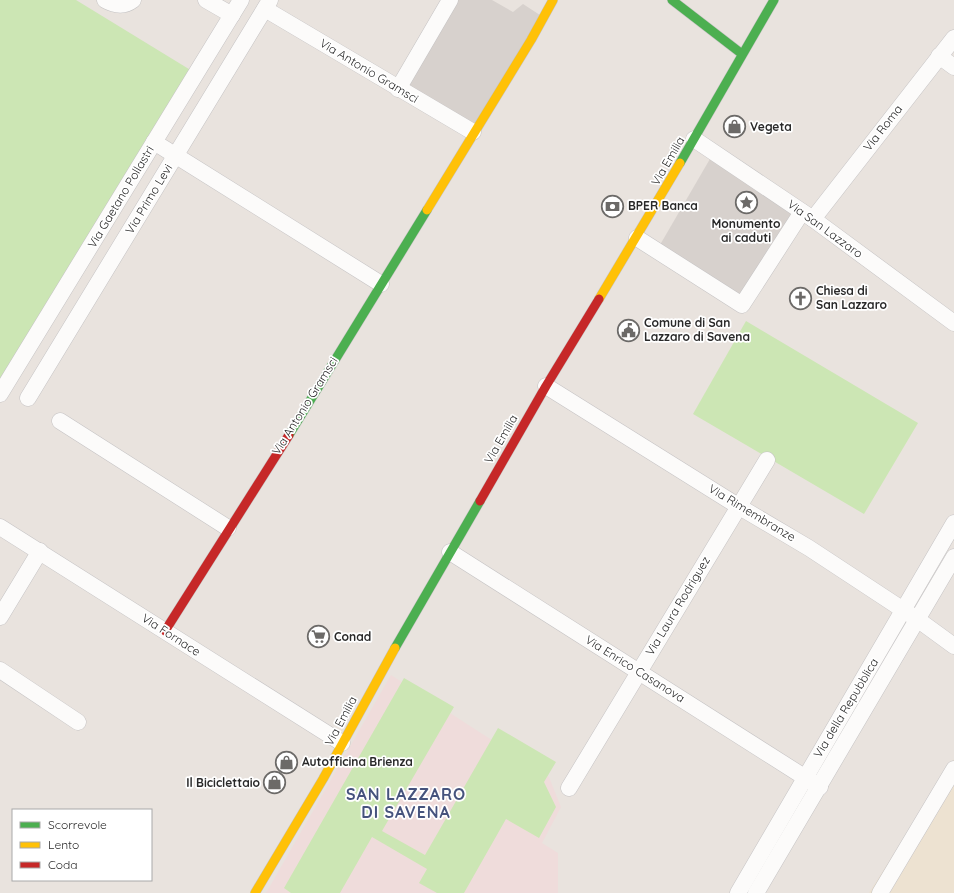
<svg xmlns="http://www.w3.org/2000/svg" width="954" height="893" font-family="Quicksand,sans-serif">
<rect width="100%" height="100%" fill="#e9e3de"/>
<path fill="#ede2d1" d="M954,759V893H869Z"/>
<path fill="#efdcdb" d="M391,675L549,777L561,807L542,843L558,853V893H266Z"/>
<g fill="#cce6b4">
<path d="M0,0H76L197,74L0,397Z"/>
<path d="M746,321L918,423L864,514L693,414Z"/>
<path d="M404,678L454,707L382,831L425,855L498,728L556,762L544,782L556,807L539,838L506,819L464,893H437L419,883L427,869L372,837L340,893H291L284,888Z"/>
</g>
<g fill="#d7d1cd">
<path d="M450,0H492L513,12L523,4L543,17L473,132L398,89Z"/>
<path d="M714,152L802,212L742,305L657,250Z"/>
</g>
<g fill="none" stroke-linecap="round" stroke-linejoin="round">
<defs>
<g id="street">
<path d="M105,0C114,5 124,7 133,0"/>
<path d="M206,0L232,15"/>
<path d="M265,9L473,132"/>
<path d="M939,56L954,67"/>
<path d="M398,89L450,0"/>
<path d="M694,139L813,219L954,323"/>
<path d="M154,142L381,284"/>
<path d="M813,219L954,38"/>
<path d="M637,238L742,305L802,212"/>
<path d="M546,386L738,506L809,548L917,619L954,646"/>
<path d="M0,394L241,0"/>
<path d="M28,398L270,0"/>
<path d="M60,421L228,528"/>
<path d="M0,527L342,743"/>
<path d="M450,552L820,787"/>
<path d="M0,617L40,551"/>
<path d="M0,670L78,722"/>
<path d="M569,788L767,460"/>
<path d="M738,893L954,523"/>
<path d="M756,893L954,557"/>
<path d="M880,893L954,769"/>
</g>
<g id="fast">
<path d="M672,0L742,54"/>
<path d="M680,163L774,0"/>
<path d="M289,435L427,210"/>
<path d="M395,648L480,501"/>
</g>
<g id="slow">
<path d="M427,210L531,40L553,0"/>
<path d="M599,299L680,163"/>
<path d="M255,893L323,779L395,648"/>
</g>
<g id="jam">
<path d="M480,501L546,386L599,299"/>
<path d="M165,631L289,435"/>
</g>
</defs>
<use href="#street" stroke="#c5c3c4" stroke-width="17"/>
<use href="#fast" stroke="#c5c3c4" stroke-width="10"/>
<use href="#slow" stroke="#c5c3c4" stroke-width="10"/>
<use href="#jam" stroke="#c5c3c4" stroke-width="10"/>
<use href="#street" stroke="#fcfbfa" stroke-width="16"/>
<use href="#fast" stroke="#4caf50" stroke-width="9"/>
<use href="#slow" stroke="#ffc107" stroke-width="9"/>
<use href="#jam" stroke="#c62828" stroke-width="9"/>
</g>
<defs>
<symbol id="shop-ring" viewBox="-11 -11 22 22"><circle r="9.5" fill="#fff" stroke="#6c6a68" stroke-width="1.5"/><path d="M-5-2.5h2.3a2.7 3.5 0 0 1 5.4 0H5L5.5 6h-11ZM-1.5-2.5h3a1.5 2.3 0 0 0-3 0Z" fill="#6c6a68"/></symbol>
<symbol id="sight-ring" viewBox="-11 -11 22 22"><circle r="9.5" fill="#fff" stroke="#6c6a68" stroke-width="1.5"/><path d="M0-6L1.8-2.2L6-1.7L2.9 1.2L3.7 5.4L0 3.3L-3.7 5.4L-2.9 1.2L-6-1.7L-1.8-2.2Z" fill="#6c6a68"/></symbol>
<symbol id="bank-ring" viewBox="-11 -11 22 22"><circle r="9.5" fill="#fff" stroke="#6c6a68" stroke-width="1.5"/><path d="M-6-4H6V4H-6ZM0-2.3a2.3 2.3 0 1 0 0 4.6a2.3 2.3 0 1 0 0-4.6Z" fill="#6c6a68"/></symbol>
<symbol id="church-ring" viewBox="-11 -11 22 22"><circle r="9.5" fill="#fff" stroke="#6c6a68" stroke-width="1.5"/><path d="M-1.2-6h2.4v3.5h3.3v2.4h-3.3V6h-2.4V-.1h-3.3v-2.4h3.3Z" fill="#6c6a68"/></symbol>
<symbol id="civic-ring" viewBox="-11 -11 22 22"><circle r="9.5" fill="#fff" stroke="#6c6a68" stroke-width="1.5"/><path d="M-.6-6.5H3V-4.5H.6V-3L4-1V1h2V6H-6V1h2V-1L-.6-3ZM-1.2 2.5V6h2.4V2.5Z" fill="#6c6a68"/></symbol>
<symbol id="supermarket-ring" viewBox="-11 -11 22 22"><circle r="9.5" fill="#fff" stroke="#6c6a68" stroke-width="1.5"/><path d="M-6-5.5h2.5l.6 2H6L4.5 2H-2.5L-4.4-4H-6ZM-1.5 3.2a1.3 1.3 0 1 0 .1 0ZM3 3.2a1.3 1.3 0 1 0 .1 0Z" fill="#6c6a68"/></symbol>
</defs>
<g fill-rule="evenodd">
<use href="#shop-ring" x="722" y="114" width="25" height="25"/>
<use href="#sight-ring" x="734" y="190" width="25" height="25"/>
<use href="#bank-ring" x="600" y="194" width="25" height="25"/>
<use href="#church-ring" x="788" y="286" width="25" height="25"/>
<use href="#civic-ring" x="616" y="318" width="25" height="25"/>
<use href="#supermarket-ring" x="306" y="624" width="25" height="25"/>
<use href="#shop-ring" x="274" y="750" width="25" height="25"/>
<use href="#shop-ring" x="262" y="770" width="25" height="25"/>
</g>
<g text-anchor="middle" stroke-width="3.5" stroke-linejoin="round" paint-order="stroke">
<g font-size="12" fill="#292929" stroke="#fff">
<text transform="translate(369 71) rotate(31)" y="4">Via Antonio Gramsci</text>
<text transform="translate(883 128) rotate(-52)" y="4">Via Roma</text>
<text transform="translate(668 161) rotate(-60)" y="4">Via Emilia</text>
<text transform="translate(121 197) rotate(-59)" y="4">Via Gaetano Pollastri</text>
<text transform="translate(149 199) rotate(-59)" y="4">Via Primo Levi</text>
<text transform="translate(825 229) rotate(36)" y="4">Via San Lazzaro</text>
<text transform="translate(305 406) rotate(-58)" y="4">Via Antonio Gramsci</text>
<text transform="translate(501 439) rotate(-60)" y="4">Via Emilia</text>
<text transform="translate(752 513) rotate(31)" y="4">Via Rimembranze</text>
<text transform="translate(678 606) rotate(-59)" y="4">Via Laura Rodriguez</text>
<text transform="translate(171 635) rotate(33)" y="4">Via Fornace</text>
<text transform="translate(635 669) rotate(32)" y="4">Via Enrico Casanova</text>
<text transform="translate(846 708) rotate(-59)" y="4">Via della Repubblica</text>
<text transform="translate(341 721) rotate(-62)" y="4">Via Emilia</text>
</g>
<g font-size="12" font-weight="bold" fill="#292929" stroke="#fff" text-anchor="start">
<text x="750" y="131">Vegeta</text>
<text x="628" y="210">BPER Banca</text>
<text x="746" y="228" text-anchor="middle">Monumento<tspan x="746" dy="14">ai caduti</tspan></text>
<text x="816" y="295">Chiesa di<tspan x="816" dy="14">San Lazzaro</tspan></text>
<text x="644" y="327">Comune di San<tspan x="644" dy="14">Lazzaro di Savena</tspan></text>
<text x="334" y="641">Conad</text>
<text x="302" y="766">Autofficina Brienza</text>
<text x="260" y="787" text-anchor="end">Il Biciclettaio</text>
</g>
<g font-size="16" font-weight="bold" letter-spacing="1" fill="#46537d" stroke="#fff">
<text x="406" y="800">SAN LAZZARO<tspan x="406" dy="18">DI SAVENA</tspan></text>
</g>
</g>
<rect x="12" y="809" width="140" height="72" fill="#ffffff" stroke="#a9a9a9"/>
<rect x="20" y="822" width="20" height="6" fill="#4caf50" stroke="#a9a9a9"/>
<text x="48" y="829" font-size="12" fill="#292929">Scorrevole</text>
<rect x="20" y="842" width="20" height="6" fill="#ffc107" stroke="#a9a9a9"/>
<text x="48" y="849" font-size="12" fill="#292929">Lento</text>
<rect x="20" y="862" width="20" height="6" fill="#c62828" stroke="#a9a9a9"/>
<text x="48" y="869" font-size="12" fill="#292929">Coda</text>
</svg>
